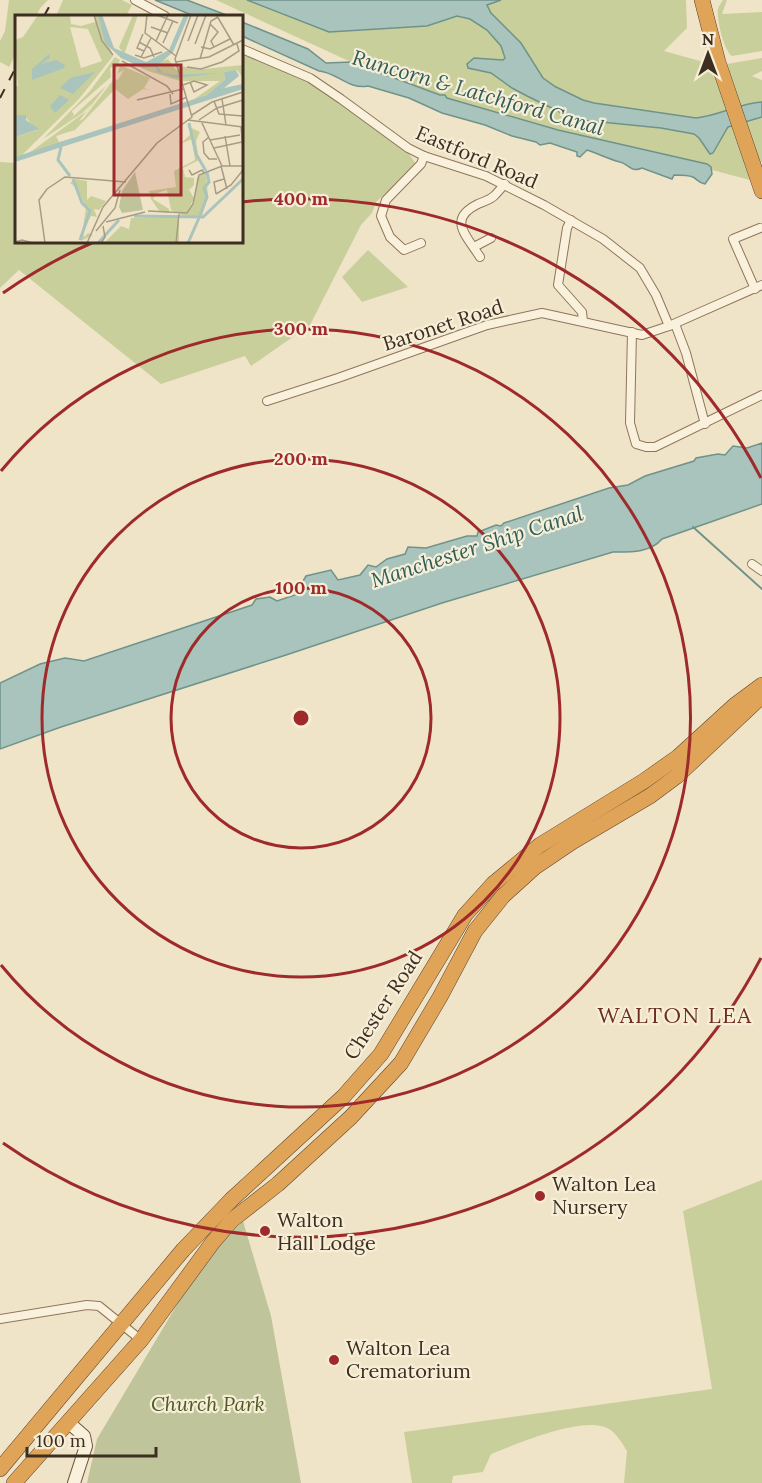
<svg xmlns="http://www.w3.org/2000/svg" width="762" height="1483" font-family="Lora,serif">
<rect width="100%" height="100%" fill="#f0e4c8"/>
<g fill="#c9cf9b">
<path d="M9,0H48L41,7L36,16H16V53L9,67L0,62V41L5,31Z"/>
<path d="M63,0H122L132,5L126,16H56Z"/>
<path d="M216,0H247L329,32L427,26L501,0H686L687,28L664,51L729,69L727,64L762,58V71L752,76L762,80V162L745,165L750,180L712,170L707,164L593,139L513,118L447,98L445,95H441L351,62Z"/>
<path d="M723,0H727L722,14L762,12V51L732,56C724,51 716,18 718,9C719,6 721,3 723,0Z"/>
<path d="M242,49L310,78L407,151L416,164L413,169L376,202L372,213L361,225L310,325L251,366L245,356L161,384L19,270L0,288V162L16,163V242H242Z"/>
<path d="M368,250L408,287L362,302L342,277Z"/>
<path d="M762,1180V1483H624L627,1451C622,1443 617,1434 609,1429C586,1414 516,1444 491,1454L483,1472L453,1476L452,1483H412L404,1432L712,1389L683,1211Z"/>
</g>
<path fill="#bfc49a" d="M243,1221L271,1316L301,1483H87L97,1439L178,1303L212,1252Z"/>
<g fill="#a9c4bc" stroke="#6f938a" stroke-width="1.5">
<path d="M155,0H187L229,16H194Z"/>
<path d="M247,0H501L487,5L491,13L521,43L543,78L556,87L583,100L594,103L696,118C719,116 739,103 762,102V117L728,127L713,153L710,154L699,138L694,134L661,128L581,120L566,115L527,96L512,88L491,73L468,68L467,64L474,58L503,60L505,58L501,46L487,30L470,19L457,16L427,26L329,32Z"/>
<path d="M242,22L308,49L326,63L351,62L440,95H445L447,98L558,130L707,164L711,167L712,174L705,184C699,183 698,180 693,177C688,175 680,175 674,175L672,179L642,168C631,173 629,164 620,162C609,159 601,155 590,151L587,150L580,157L577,156V152L550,143L540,145L536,142L512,136L485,125L442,113L409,98L368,86C349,90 336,72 319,71L242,36Z"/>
<path d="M762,443V504L662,539C650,553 630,552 613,552L442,603L286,655L61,727L0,749V683L40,664L65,658L84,661L252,605L256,599L270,597L277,601L295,595L306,576L331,570L338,580L360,575L368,565L376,567L387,559L405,554L408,547L426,548L467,536H477L478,532L496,525L501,526L504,523L609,488L628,485L645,476L694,461L696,458L718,454L725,455L733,446L747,448Z"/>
</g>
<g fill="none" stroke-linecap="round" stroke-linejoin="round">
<path stroke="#6f938a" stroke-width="2" d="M693,527L762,589"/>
<defs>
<g id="street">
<path d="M135,0L165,16"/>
<path d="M242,49L310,78L341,99L408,148L424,156L486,176L544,205L603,239L640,268L656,295L669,326"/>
<path d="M571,220L567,228L558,285L582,312L583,321"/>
<path d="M421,243L404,250L390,237L381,216L386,200L421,164L424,156"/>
<path d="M474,247L491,238"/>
<path d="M480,257C466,235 447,219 478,204C483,202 492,199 495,195C499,191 501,188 505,184"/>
<path d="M755,289L733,239L760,228"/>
<path d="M675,324L686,353L705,424"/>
<path d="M632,332L630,423L636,444L646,447H655L762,395"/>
<path d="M267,401L338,378L487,325L542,313L642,335L669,326L762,285"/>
<path d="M752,564L762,571"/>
<path d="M0,1319L87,1305L99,1306L141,1340"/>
</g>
<path id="secondary" d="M68,1422L84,1436L86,1446L74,1483"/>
<g id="highway">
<path d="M702,0L718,62L762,191"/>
<path d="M0,1469L183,1250L231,1200L343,1097L381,1054L465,915L493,884L540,845L644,781L678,757L735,705L762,685"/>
<path d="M14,1483L141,1340L213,1242L232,1220L278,1184L351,1117L401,1063L440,997L475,931L503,896L535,867L572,842L650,796L677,776L762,696"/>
</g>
</defs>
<use href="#street" stroke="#8d765c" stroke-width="10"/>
<use href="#secondary" stroke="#6f573f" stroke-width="14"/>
<use href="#highway" stroke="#5b4430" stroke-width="16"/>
<use href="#street" stroke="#faf1dc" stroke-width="8"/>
<use href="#secondary" stroke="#faf1dc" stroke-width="12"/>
<use href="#highway" stroke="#e0a458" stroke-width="15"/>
<g stroke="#3d2e20" stroke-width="2" stroke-dasharray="10 10" stroke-linecap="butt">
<path d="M44,16L53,0"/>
<path d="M0,98L16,67"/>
</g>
</g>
<g fill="none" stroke="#9e2a2b" stroke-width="3">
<circle cx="301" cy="718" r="130"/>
<circle cx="301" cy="718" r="259"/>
<path d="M1 471A389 389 0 1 1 1 965"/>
<path d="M761 958A519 519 0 0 1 3 1143M3 293A519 519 0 0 1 94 242M242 202A519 519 0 0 1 761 478"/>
</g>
<g fill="#9e2a2b" stroke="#f7eed8" stroke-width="2">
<circle cx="540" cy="1196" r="6"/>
<circle cx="265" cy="1231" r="6"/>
<circle cx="334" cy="1360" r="6"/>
</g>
<g text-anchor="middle" stroke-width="4.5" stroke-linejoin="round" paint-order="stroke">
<g font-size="20" fill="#3d2e20" stroke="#f7eed8">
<text transform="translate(477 157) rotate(23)" y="7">Eastford Road</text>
<text transform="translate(443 325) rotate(-18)" y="7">Baronet Road</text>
<text transform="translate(383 1005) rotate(-57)" y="7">Chester Road</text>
</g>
<g font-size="20" fill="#3d2e20" stroke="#f7eed8" text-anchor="start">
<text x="552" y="1191">Walton Lea<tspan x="552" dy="23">Nursery</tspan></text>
<text x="277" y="1227">Walton<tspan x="277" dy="23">Hall Lodge</tspan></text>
<text x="346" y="1355">Walton Lea<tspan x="346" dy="23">Crematorium</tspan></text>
</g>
<g font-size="20" font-style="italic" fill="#4d5a26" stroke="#f7eed8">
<text x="208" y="1411">Church Park</text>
</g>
<g font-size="21" font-style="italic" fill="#2f5d5a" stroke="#f7eed8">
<text transform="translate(478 93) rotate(16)" y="7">Runcorn &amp; Latchford Canal</text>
<text transform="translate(477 547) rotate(-18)" y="7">Manchester Ship Canal</text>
</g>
<g font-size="22" letter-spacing="1.5" fill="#6b2e1e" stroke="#f7eed8">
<text x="675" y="1023">WALTON LEA</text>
</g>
</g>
<g transform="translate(15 15)">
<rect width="228" height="228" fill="#f0e4c8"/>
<path d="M23,0H55L56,9L66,11L80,7L79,0H83L98,41L64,84L7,140L0,142V122L22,115L11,103L0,101V71H3L0,25L8,22ZM55,12L73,14L87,46L66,53ZM118,0H123L109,40L104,32ZM100,42L105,45L100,56L99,51L95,53L96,62L57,96L59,100L50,109L91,71L79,87L66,99L28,124L75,76ZM153,44L162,56L163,51L188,54L228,50V63L222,55L209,57L210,65L206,69L192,80L178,85L205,66H165L133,56L114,47L128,53ZM105,50L135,63L129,73L135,75L128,74L113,84L100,74L60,115L41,121L44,127L76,118L14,138L73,95L99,61L64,106L68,104L99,64L103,65L109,55L103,58ZM172,111L185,117L181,126L184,145L168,153L170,162L179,163V170L174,175L179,183L173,195L179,186L182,162L191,157L193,181L187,201H169L156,195L152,175L142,178L138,184L154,194V198L145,197L136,184L134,176L161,172L159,156L180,145L177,124L165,129L177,118ZM61,164L72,166V185L76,181L91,186L84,195L79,194L82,202L76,201L68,217L69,222L73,218L78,220L66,226L71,193L63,174L55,168ZM164,202V228H89L106,211L114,214L116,203Z" fill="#c9cf9b" fill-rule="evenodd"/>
<path d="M120,157L128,195L107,198L104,192L107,176Z" fill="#bfc49a"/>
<path d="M83,0H87L99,33L131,47L154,35L169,0H174L158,37L142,51L148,58L159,60L204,58L161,63L140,56L143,55L140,52L128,53L106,43L90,28ZM34,39L35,43L26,49L41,45L50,50L49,53L17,65V54ZM221,55L224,61L209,73L228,69V74L0,147V142L30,132L192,80L210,65L209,57ZM80,57L58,79L45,73L55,63ZM45,80L54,85L40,98L35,91ZM0,100H11V105L24,114L0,122Z" fill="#a9c4bc"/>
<path fill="none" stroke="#a9c4bc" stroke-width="3" d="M174,108L181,139L191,156M46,132L43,145L55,161M58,164L67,188L75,196L65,225M185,200L192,182L189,173L194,167L192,157M119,201L188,202L228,164M83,228L104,205M173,228L184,203"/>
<path fill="none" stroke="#a89b85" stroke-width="1.5" d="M79,0L87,26L98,40M132,0L130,18L161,41M142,0L163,8M202,1L219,30M195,9L203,17L196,26L199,32M136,12L153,18M128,19L122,33L129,36M141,26L153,0M173,26L183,0M124,27L135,33L139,42M148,28L158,6M180,29L191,0M186,32L195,34L215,24M120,40L129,43L147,37M126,42L136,23M185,44L196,6L203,2M107,46L152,71L158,79M161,47L194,42L228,25M172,52L186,54L207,47L224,36L222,29M168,70L179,66L192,70L179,77L175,67M155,79L156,89L172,82M207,84L211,110M122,85L168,74M199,86L204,99L228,101M177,100L197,87L228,77M173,105L228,112M184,105L202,93L228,85M187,108L207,151M226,112L228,134M210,121L215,151M194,122L188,127L189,138L194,144H202M195,125L225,120M199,133L227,127M206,151L212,174M174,155L177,160L187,155L189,158M201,179L216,170L228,155M201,179L199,167L209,164M133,196L172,198L178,189L184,160L207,151H228M91,207L130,197M81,216L100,193L105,175M0,227L7,225L18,228M30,228L24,185L32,174L50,162L111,167M72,228L88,192L142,128L177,102L160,44L176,0M86,228L90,222L88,211M161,228L164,199"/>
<path fill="#9e2a2b" fill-opacity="0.15" stroke="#9e2a2b" stroke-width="3" d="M99,50H166V180H99Z"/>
<rect width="228" height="228" fill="none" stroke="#3d2e20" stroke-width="3"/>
</g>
<circle cx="301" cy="718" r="9" fill="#9e2a2b" stroke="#f7eed8" stroke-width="3"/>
<g font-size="18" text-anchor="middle" font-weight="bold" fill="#9e2a2b" stroke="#f7eed8" stroke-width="4.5" stroke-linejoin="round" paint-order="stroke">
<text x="301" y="205">400 m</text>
<text x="301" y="335">300 m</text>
<text x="301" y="465">200 m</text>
<text x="301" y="594">100 m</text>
</g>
<g transform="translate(708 54)" stroke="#f7eed8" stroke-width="4.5" paint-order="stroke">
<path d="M0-4.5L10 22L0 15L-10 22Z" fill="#3d2e20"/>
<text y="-9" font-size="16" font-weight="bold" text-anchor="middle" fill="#3d2e20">N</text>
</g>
<path d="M27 1447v9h129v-9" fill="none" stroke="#3d2e20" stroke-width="3"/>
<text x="36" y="1447" font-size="18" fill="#3d2e20" stroke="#f7eed8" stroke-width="4.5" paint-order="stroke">100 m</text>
</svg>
